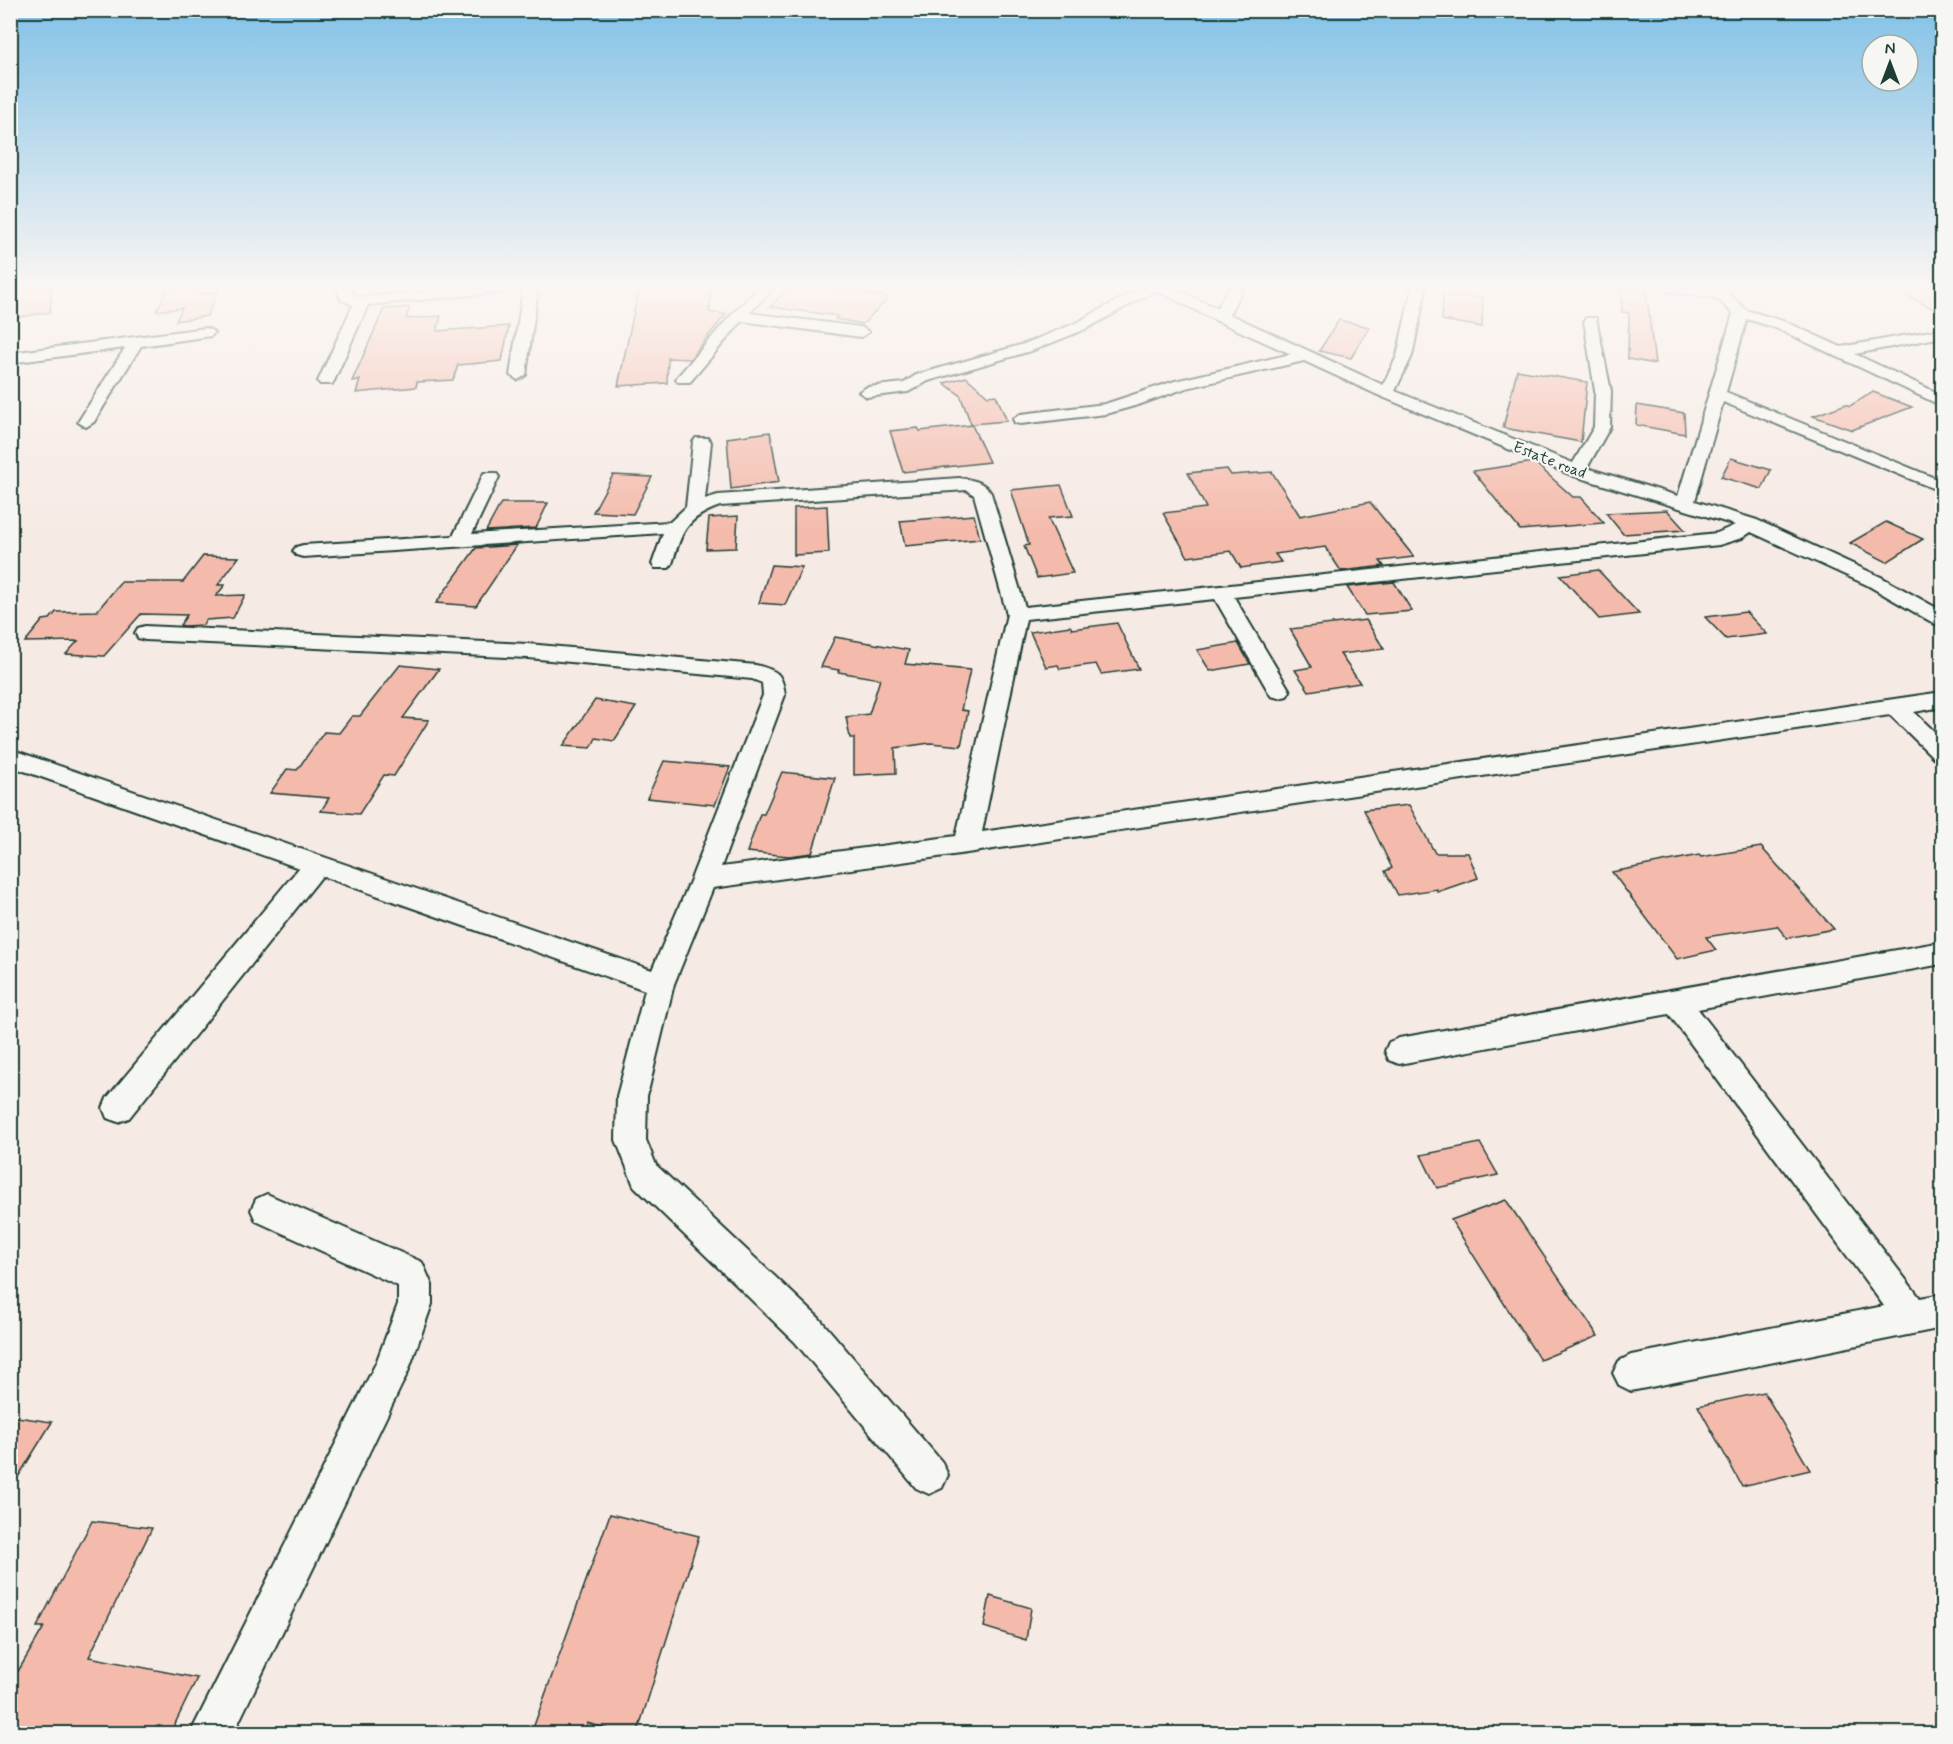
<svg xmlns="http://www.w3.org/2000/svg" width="1953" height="1744" font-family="Mynerve,sans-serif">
<rect width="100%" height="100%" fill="#f6eae4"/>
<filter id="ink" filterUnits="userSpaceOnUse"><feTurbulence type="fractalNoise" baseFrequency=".0167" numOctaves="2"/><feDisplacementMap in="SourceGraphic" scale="12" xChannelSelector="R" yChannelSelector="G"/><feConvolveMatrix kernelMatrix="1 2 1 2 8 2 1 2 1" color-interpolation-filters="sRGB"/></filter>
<g filter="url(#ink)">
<g fill="#f4bbac" stroke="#1f3d34" stroke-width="1.5">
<path d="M38,288H52L50,312L14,318L17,293Z"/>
<path d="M168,288H198L200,294L218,292L207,316L176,321L182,308L156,311Z"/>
<path d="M639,288H712L709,312L726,314L690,359L668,358L667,383L618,386Z"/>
<path d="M787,288H834L889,297L863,324L835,319L838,316L770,307Z"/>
<path d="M1621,288L1646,290L1655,364L1628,359L1629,313L1622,312Z"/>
<path d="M1891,288H1942V313Z"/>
<path d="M1443,294L1483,298L1482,327L1442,320Z"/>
<path d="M410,307L406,319L441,316L437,331L509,326L502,361L458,365L453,380L417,382L416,387L356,393L360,380L352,381L384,309Z"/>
<path d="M1339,320L1370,327L1351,358L1319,351Z"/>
<path d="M1517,370L1587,382L1581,442L1503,428Z"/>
<path d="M966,377L988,396L996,395L1007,421L971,424L960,395L944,383Z"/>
<path d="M1873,392L1912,407L1852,430L1813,416L1846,404L1850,406Z"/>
<path d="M1637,405L1684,413L1685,434L1636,425Z"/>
<path d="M972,425L989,462L903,472L890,431L918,428L920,431Z"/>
<path d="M770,432L779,482L731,489L727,438Z"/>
<path d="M1731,458L1771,470L1762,489L1721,477Z"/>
<path d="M1534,462L1573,497H1581L1604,523L1520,530L1473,471Z"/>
<path d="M1227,469L1231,475L1272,472L1300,516L1370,502L1414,557L1380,561L1384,566L1341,571L1325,547L1275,554L1281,562L1241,568L1231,551L1188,557L1163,513L1206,508L1188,473Z"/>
<path d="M613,475L652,477L633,514L593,512Z"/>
<path d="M1061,485L1073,516L1048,518L1073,573L1037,578L1024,546L1029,545L1011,490Z"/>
<path d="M501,503H548L536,528L486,531Z"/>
<path d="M827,506L829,553L794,555V508Z"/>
<path d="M1667,510L1685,530L1623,534L1606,513Z"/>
<path d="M974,515L980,539L905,546L900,521Z"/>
<path d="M738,516L736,548L706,549L709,518Z"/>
<path d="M1886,522L1923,539L1887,562L1850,543Z"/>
<path d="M517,545L476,606L436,603L476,548Z"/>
<path d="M203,556L239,557L218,585H225L216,596L245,595L233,618L206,620L203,625L184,626L180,625L187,615L141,614L104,656L66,654L78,641L25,642L43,620L50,619L56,612L97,611L121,582H183Z"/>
<path d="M771,565L802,567L785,605L759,603Z"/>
<path d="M1598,570L1639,614L1599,619L1560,575Z"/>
<path d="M1394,582L1412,611L1365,615L1347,587Z"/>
<path d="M1746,612L1767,634L1726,639L1705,617Z"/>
<path d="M1366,620L1384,649L1340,654L1360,683L1309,691L1295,670L1312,667L1290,629Z"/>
<path d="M1117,623L1139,669L1101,674L1096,664L1060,669L1058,665L1046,667L1030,632L1070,626L1072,629Z"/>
<path d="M835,637L909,650L905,664L970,670L961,710L968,711L961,746L930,743L895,748L896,773L854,775V738H850L846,717L869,714L880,679L838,672L839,670L821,667Z"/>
<path d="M1238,643L1250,664L1210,671L1197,650Z"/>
<path d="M400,665L439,669L403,718L429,720L394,776L384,775L359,814L321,811L329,798L270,793L287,769L297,770L324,732L339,733L352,716H360Z"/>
<path d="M595,700L636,707L614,741L596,738L591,748L563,746Z"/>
<path d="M664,761L730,767L715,805L647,798Z"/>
<path d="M782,772L835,778L812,853L789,856L747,852L760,814H764Z"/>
<path d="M1409,805L1435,853H1468L1478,878L1437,892V889L1398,895L1385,871L1392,868L1364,810Z"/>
<path d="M1761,847L1834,929L1787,938L1777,926L1706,937L1716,950L1677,959L1612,872L1699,855L1701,857Z"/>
<path d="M1480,1143L1498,1175L1437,1188L1421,1155Z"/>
<path d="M1506,1200L1598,1336L1540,1360L1451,1220Z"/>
<path d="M1764,1392L1810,1470L1742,1486L1698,1406Z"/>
<path d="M10,1416L52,1422L10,1490Z"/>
<path d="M610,1514L699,1536L637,1734H625L587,1723L586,1734H531Z"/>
<path d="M92,1521L152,1528L89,1657L197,1678L170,1734H10V1685L44,1627H37Z"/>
<path d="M990,1596L1031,1608L1026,1640L984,1627Z"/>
</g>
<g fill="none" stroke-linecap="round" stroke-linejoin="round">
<defs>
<g id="street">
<path d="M10,288H20L18,291L10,292Z"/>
<path d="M337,288H351L353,295L362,297L469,288H538L526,375L518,380L510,375L523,290L368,305L334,381L332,384H320L318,381L353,305L341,300Z"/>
<path d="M759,288H774L749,313L861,327L869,332L861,337L742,321L690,382H678L676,379L678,376L733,313Z"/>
<path d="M1140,288H1173L1217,308L1229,288H1243L1229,314L1383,385L1397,356L1412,288H1426L1412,356L1395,391L1573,463L1594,427L1595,391L1584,321L1586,318H1596L1611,391L1610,427L1587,468L1678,496L1733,314L1717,298L1669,292L1662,288H1728V293L1746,310L1786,322L1841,347L1942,329V337L1855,354L1942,395V406L1776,328L1747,319L1726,392L1942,481V492L1723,402L1695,501L1757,520L1881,577L1942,611V625L1935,624L1867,585L1751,532L1742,538L1719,545L1234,597L1290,691L1287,696L1279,698L1271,696L1215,599L1026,619L982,832L1942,692V707L1914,712L1942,739V760L1934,758L1890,715L967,853L713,888L674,984L647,1096L646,1140L656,1165L819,1318L942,1462L948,1475L942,1488L929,1494L916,1488L795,1342L634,1186L616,1140L617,1096L645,990L322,876L129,1118L118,1122L107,1118L103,1108L107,1098L299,868L10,766V749L652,970L691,879L763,695L762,683L752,679L528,658L145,640L138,638L135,633L138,628L145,626L528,644L756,665C778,671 782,673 785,695L721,867L956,836L1007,614L974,495L967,490L720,506C686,518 682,531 672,564L669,568H655L652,564L663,533L303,557L296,555L293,551L296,547L303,545L453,536L484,473H496L499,477L472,534L670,522L686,507L693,442L696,438H708L711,442L705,499L718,495L959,478C973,480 983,481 991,493L1025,607L1717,533L1735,525L1571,475L1380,396L1304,361L1186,388L1138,405L1106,414L1021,424L1015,423L1013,419L1021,414L1105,404L1175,381L1291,354L1215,320L1156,290L1086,329L1034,350L928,381L908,392L867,397L859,392L867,387L904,383L916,375L1024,344L1076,323Z"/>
<path d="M206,328L211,330L214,333L211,336L141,346L94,422L86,427L78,422L125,348L10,363V353Z"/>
<path d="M1942,942V964L1698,1009L1920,1298L1942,1294V1328L1631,1391L1619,1385L1613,1373L1619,1361L1631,1355L1884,1306L1669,1014L1399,1064L1389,1060L1385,1051L1389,1042L1399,1038Z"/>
<path d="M267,1194L422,1262L432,1285V1304L408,1372L233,1734H190L376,1363L398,1304V1286L256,1221L251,1210L256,1199Z"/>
</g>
</defs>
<use href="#street" stroke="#1f3d34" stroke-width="4"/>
<use href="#street" fill="#f6f6f2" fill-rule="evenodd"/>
</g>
</g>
<linearGradient id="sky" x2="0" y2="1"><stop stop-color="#81c1e7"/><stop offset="0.54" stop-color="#fbf6f3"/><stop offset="1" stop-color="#fbf6f3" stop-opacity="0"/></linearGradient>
<rect width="1953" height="532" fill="url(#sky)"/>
<g text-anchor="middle" stroke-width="4.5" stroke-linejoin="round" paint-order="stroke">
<g font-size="16" fill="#1f3d34" stroke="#f6f6f2">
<text transform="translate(1550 459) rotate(21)" y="6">Estate road</text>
</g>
</g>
<rect width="1953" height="1744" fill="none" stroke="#f6f6f2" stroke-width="36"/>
<rect x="18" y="18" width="1917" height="1708" fill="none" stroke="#1f3d34" stroke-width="2" filter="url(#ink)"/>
<g transform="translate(1890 63)"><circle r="28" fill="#f6f6f2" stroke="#a0aca6" stroke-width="1.5"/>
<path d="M0-4.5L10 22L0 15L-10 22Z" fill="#1f3d34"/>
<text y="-9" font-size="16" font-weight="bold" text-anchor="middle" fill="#1f3d34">N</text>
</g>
</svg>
